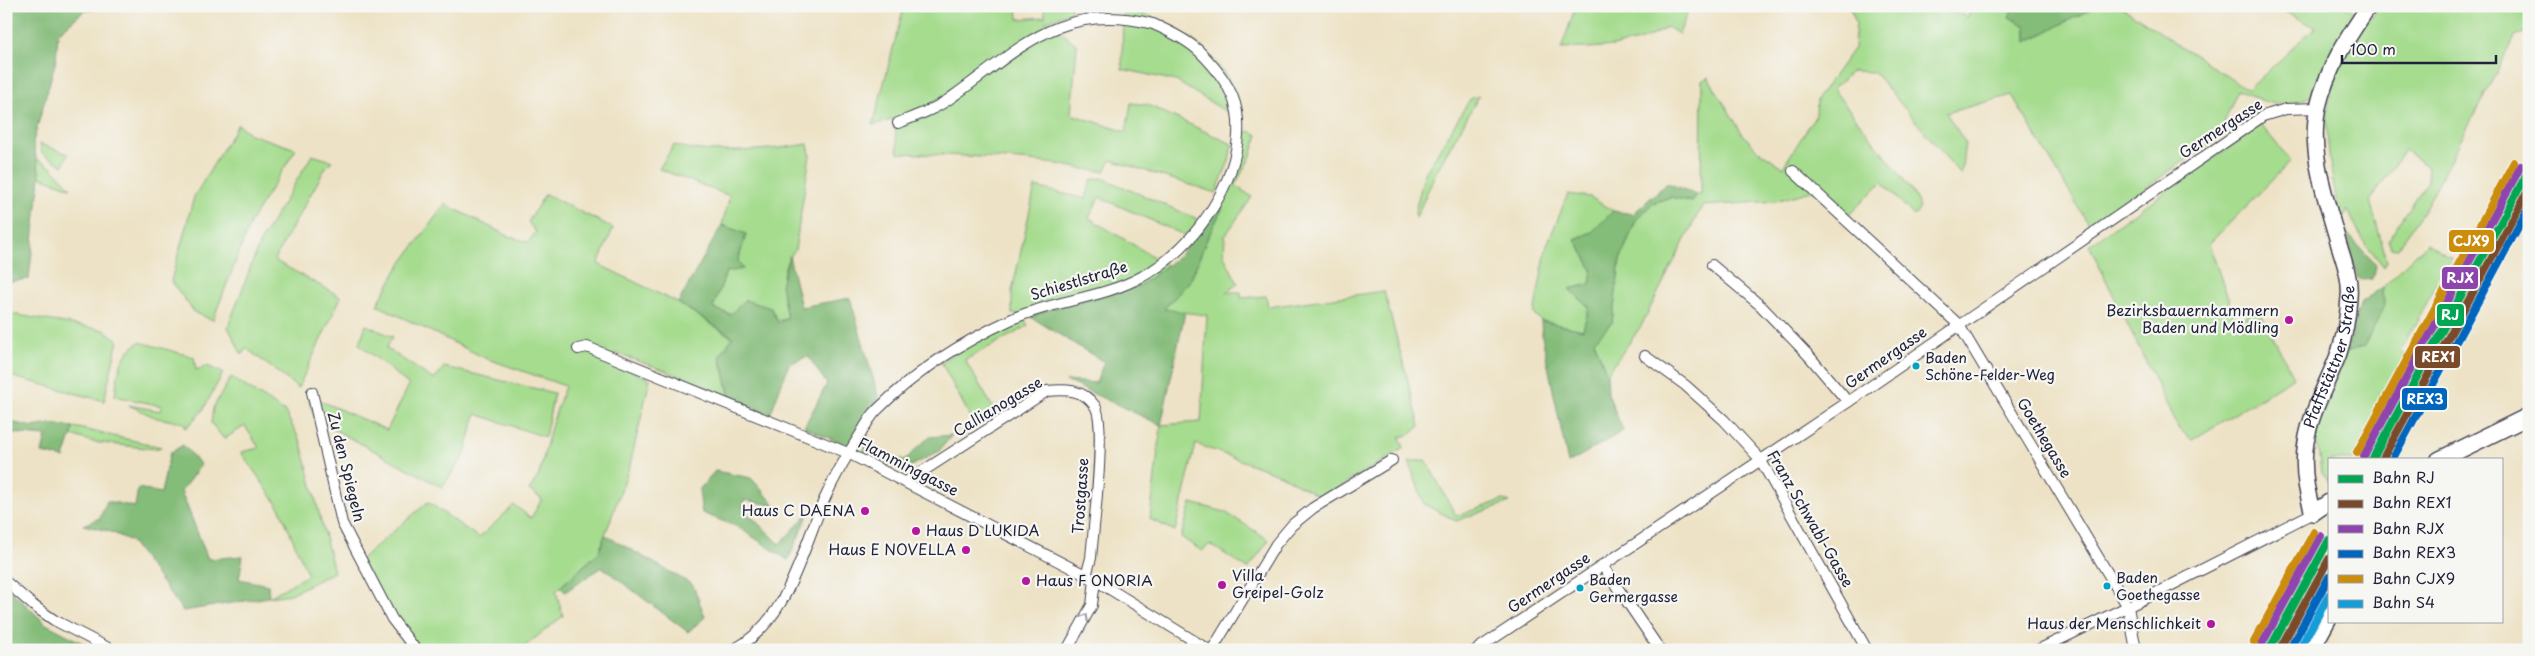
<svg xmlns="http://www.w3.org/2000/svg" width="2535" height="656" font-family="'Playpen Sans',sans-serif">
<rect width="100%" height="100%" fill="#f6f6f2"/>
<filter id="ink" filterUnits="userSpaceOnUse"><feTurbulence type="fractalNoise" baseFrequency=".02" numOctaves="2"/><feDisplacementMap in="SourceGraphic" scale="10" xChannelSelector="R" yChannelSelector="G"/><feConvolveMatrix kernelMatrix="1 2 1 2 8 2 1 2 1" color-interpolation-filters="sRGB"/></filter>
<filter id="wash" filterUnits="userSpaceOnUse"><feTurbulence type="fractalNoise" baseFrequency=".0096" numOctaves="4" result="noise"/><feDisplacementMap in="SourceGraphic" scale="20" xChannelSelector="R" yChannelSelector="G"/><feGaussianBlur stdDeviation="1.12" result="paint"/><feColorMatrix in="noise" values="0 0 0 0 0 0 0 0 0 0 0 0 0 0 0 0 0 1.4 0 .05"/><feComposite in="paint" operator="in"/></filter>
<g filter="url(#wash)">
<rect width="100%" height="100%" fill="#ede2c5"/>
<g fill="#a5dc8e" stroke="#647f64">
<path d="M904,6H1017L1018,19L1045,17L1044,6H1071V12L1045,22L1055,27L1077,45L1071,114L1126,132L1131,103L1148,105L1232,144L1229,161L1216,193L1111,160L1105,171C1085,171 1068,165 1048,163C998,157 948,155 898,153L894,119L873,125Z"/>
<path d="M1576,6H1690L1679,34L1667,27C1636,49 1598,47 1561,49Z"/>
<path d="M1849,6H1945L1968,17L1971,6H2015L2009,17L2026,26V42L2097,6H2120L2248,90L2315,27L2274,6H2345L2355,12L2328,57L2313,95C2280,111 2270,104 2238,90L2218,137L2090,227L2012,95L1946,113L1965,142L1961,175L1874,72L1852,71L1833,89L1911,189L1920,207L1914,216L1882,182L1848,216L1818,189L1776,201L1702,206L1641,326L1607,374L1594,341L1612,323L1620,260L1636,220L1653,203L1671,197L1692,202L1696,194H1701L1702,81L1708,77L1742,133L1756,149L1783,167L1816,115L1817,99L1854,48L1856,22Z"/>
<path d="M2379,6H2529V32L2515,37L2423,212L2397,249L2391,248L2388,240L2427,182L2428,167L2404,150L2370,201L2387,261L2384,267L2361,238L2348,210L2340,222C2331,164 2315,113 2343,57C2352,39 2368,23 2379,6Z"/>
<path d="M1123,9C1171,18 1213,47 1235,92C1239,101 1241,112 1243,122L1176,81L1122,69Z"/>
<path d="M1479,96L1435,174L1416,218L1415,212L1424,175L1470,99Z"/>
<path d="M238,124L250,134L296,149L251,221L213,320L195,313L171,281L194,197Z"/>
<path d="M2261,125L2291,161L2209,244L2237,324L2257,307L2294,377L2192,440L2178,428L2089,245Z"/>
<path d="M1249,131L1258,135L1250,158L1235,185L1252,197L1225,236L1224,256L1238,284L1226,292H1241V298L1266,296L1268,307L1384,291L1420,426L1411,434L1400,437L1404,448L1322,498L1281,475L1196,444L1175,531L1150,519L1161,425L1201,422L1207,315L1163,310L1190,281L1207,239L1222,209L1221,206L1244,150L1243,136Z"/>
<path d="M40,144L68,154L63,166L42,153Z"/>
<path d="M808,144L810,155L795,250C777,270 782,294 787,318C769,327 731,315 713,308L726,272L738,261L746,234L722,225L730,196L659,169L674,145C707,156 774,150 808,144Z"/>
<path d="M312,155L332,161L326,167L274,260L341,297L298,388L246,348L242,355L228,327L260,242Z"/>
<path d="M37,159L51,167L71,188L40,177Z"/>
<path d="M1102,178L1207,223L1193,239L1099,197L1089,218L1167,265L1140,286L1051,309L1031,317L1012,314V291L1035,187L1086,199L1091,180Z"/>
<path d="M545,194L613,228L598,264L678,303L733,338L720,356L730,398L664,370L615,353L610,361L650,379L630,465L599,552L556,591L563,616L520,650H420L392,615L360,560L428,502L479,538L514,505L531,518L542,499L529,490L539,475L551,427L565,386L485,358L377,305L398,268L445,204L508,236L528,242L536,232L528,222Z"/>
<path d="M1568,194L1590,197L1613,211L1592,232L1575,239L1592,269L1589,307L1583,330L1541,321L1534,314L1547,245Z"/>
<path d="M2427,243L2451,258L2400,352L2414,360L2364,460H2329V482L2321,473L2319,455L2314,438L2346,352L2384,308L2383,287Z"/>
<path d="M6,313L104,330L118,340L104,401L6,375Z"/>
<path d="M1021,318L1025,320L1028,326L965,360L995,411L974,424L941,362L981,337Z"/>
<path d="M366,325L393,337L386,348L434,380L444,367L554,393L545,437L476,414L464,456L442,487L324,424L320,433L307,395L387,430L409,385L359,344Z"/>
<path d="M140,342L194,357L196,370L207,366L223,373L203,410L186,428L184,423L157,418L128,405L161,411L162,406L115,396C118,374 119,354 140,342Z"/>
<path d="M231,377L285,412L301,442L334,572L291,594L269,597L308,575L279,507L241,452L259,448L245,426L224,439L211,423L213,408Z"/>
<path d="M74,427L161,447L155,449L93,442L71,435Z"/>
<path d="M1426,460L1456,516L1503,500L1510,502L1456,521L1424,504L1409,462Z"/>
<path d="M1191,503L1225,512L1269,540L1248,569L1210,544L1202,551L1181,537Z"/>
</g>
<g fill="#84bc79" stroke="#536f5a">
<path d="M6,6H119L84,11L58,33L56,60L33,142L40,177L29,279L6,282Z"/>
<path d="M2015,6H2097L2026,42V26L2009,17Z"/>
<path d="M1667,183L1696,194L1692,202L1671,197L1653,203L1636,220L1620,260L1612,323L1594,341L1607,374L1608,394L1623,431L1568,463L1542,336L1541,321L1583,330L1589,307L1569,289L1590,284L1592,269L1575,239L1592,232L1613,211L1633,214Z"/>
<path d="M1221,206L1222,209L1207,239L1190,281L1164,309L1185,312L1161,425L1066,381L1096,383L1104,362L1031,317L1051,309L1140,286L1177,258Z"/>
<path d="M722,225L746,234L738,261L743,269L726,272L713,308L730,315L745,300L771,308L778,323L787,318L781,285L789,256L801,307L850,298L879,399L850,447L804,427L827,384L808,356L789,364L770,415L730,398L720,355L733,337L678,303Z"/>
<path d="M2346,232L2376,265L2372,279H2358Z"/>
<path d="M2383,287L2384,308L2364,346L2346,352L2361,302Z"/>
<path d="M6,421L33,427L50,424L74,427L64,458L42,453L46,436L12,433L6,447Z"/>
<path d="M952,435L939,451L902,471L863,453L867,444L904,461L929,437Z"/>
<path d="M183,445L201,465L181,491L208,559L243,556L239,579L268,585L269,597L183,611L131,541L109,531L83,525L100,518L107,501L135,507L138,488L161,493L170,453Z"/>
<path d="M715,471L751,478L776,506L744,500L743,509L780,544L810,511L788,560L738,527L702,513L699,490Z"/>
<path d="M605,535L693,585L705,617L688,632L602,567L565,592L560,587L599,552Z"/>
<path d="M6,586L46,624L96,650H6Z"/>
</g>
</g>
<g filter="url(#ink)">
<g fill="none" stroke-linecap="round" stroke-linejoin="round">
<defs>
<g id="minor">
<path d="M1793,171L1959,325L2128,607L2136,650"/>
<path d="M1712,265L1761,306L1809,356L1848,402"/>
<path d="M578,349L587,347L848,453L1095,580L1209,650"/>
<path d="M1645,356L1685,385L1724,420L1760,459L1867,650"/>
<path d="M312,392L342,523L392,619L416,650"/>
<path d="M906,482L1047,391C1066,389 1083,389 1095,406C1107,424 1093,531 1091,558L1086,576"/>
<path d="M1602,565L1660,650"/>
<path d="M6,582L34,606L54,620L112,650"/>
<path d="M733,650C789,621 801,551 825,498C835,476 847,455 860,435C865,426 870,417 877,410C916,371 962,342 1012,319C1054,300 1102,299 1143,276C1196,248 1247,173 1237,112C1233,88 1216,68 1199,51C1186,39 1169,31 1153,24C1061,0 1019,50 952,97C936,109 916,116 898,123"/>
<path d="M1067,650L1092,605L1095,580"/>
<path d="M1212,650L1276,544L1292,525L1313,508L1392,460"/>
<path d="M1476,650L1848,402L2263,116L2286,109L2318,108"/>
<path d="M2038,650L2158,592L2313,513"/>
</g>
<g id="secondary">
<path id="s1" d="M2313,513C2306,491 2302,465 2306,442C2311,411 2328,382 2339,353C2345,335 2348,316 2349,297C2351,280 2344,261 2339,245C2327,202 2308,152 2318,107C2327,69 2347,38 2369,6"/>
<path d="M2313,513L2329,502"/>
</g>
<g id="primary">
<path d="M2439,460L2529,416"/>
<path d="M2311,650L2329,617"/>
</g>
</defs>
<use href="#minor" stroke="#403f50" stroke-width="12"/>
<use href="#secondary" stroke="#403f50" stroke-width="18"/>
<use href="#primary" stroke="#403f50" stroke-width="19"/>
<use href="#minor" stroke="#fff" stroke-width="10"/>
<use href="#secondary" stroke="#fff" stroke-width="15"/>
<use href="#primary" stroke="#fff" stroke-width="16"/>
<defs>
<g id="rail-1">
<path d="M2372,460L2529,170"/>
<path d="M2269,650L2329,540"/>
</g>
<g id="rail-2">
<path d="M2382,460L2529,189"/>
<path d="M2279,650L2329,559"/>
</g>
<g id="rail-3">
<path d="M2364,456L2521,166"/>
<path d="M2261,646L2321,536"/>
</g>
<g id="rail-4">
<path d="M2392,460L2529,207"/>
<path d="M2289,650L2329,577"/>
</g>
<g id="rail-5">
<path d="M2357,452L2514,162"/>
<path d="M2254,642L2314,532"/>
</g>
<path id="rail-6" d="M2299,650L2329,595"/>
</defs>
<use href="#rail-1" stroke="#f6f6f2" stroke-width="11"/>
<use href="#rail-2" stroke="#f6f6f2" stroke-width="11"/>
<use href="#rail-3" stroke="#f6f6f2" stroke-width="11"/>
<use href="#rail-4" stroke="#f6f6f2" stroke-width="11"/>
<use href="#rail-5" stroke="#f6f6f2" stroke-width="11"/>
<use href="#rail-6" stroke="#f6f6f2" stroke-width="11"/>
<use href="#rail-1" stroke="#00a651" stroke-width="8"/>
<use href="#rail-2" stroke="#7a4b2a" stroke-width="8"/>
<use href="#rail-3" stroke="#8e44ad" stroke-width="8"/>
<use href="#rail-4" stroke="#0065bd" stroke-width="8"/>
<use href="#rail-5" stroke="#cc8c0c" stroke-width="8"/>
<use href="#rail-6" stroke="#159dd9" stroke-width="8"/>
</g>
<defs><path id="oneway-chevron" d="M-2-3.5L2.5 0L-2 3.5" fill="none" stroke-width="1.6" stroke-linecap="round" stroke-linejoin="round" transform="scale(1.25)"/></defs>
<use stroke="#9c9ca7" href="#oneway-chevron" transform="translate(1085 617) rotate(-61)"/>
</g>
<g fill="#b5179e" stroke="#f6f6f2" stroke-width="2">
<circle cx="2289" cy="320" r="5"/>
<circle cx="865" cy="511" r="5"/>
<circle cx="916" cy="531" r="5"/>
<circle cx="966" cy="550" r="5"/>
<circle cx="1026" cy="581" r="5"/>
<circle cx="1222" cy="585" r="5"/>
<circle cx="2211" cy="624" r="5"/>
</g>
<g fill="#02a2c7" stroke="#f6f6f2" stroke-width="2">
<circle cx="1916" cy="366" r="4.5"/>
<circle cx="2107" cy="586" r="4.5"/>
<circle cx="1580" cy="588" r="4.5"/>
</g>
<g text-anchor="middle" stroke-width="4.5" stroke-linejoin="round" paint-order="stroke">
<g font-size="14" fill="#22223b" stroke="#f6f6f2" text-anchor="start">
<text x="1925" y="363">Baden<tspan x="1925" dy="17">Schöne-Felder-Weg</tspan></text>
<text x="2116" y="583">Baden<tspan x="2116" dy="17">Goethegasse</tspan></text>
<text x="1589" y="585">Baden<tspan x="1589" dy="17">Germergasse</tspan></text>
</g>
<g font-size="15" fill="#22223b" stroke="#f6f6f2">
<text transform="translate(2221 129) rotate(-33)" y="5">Germergasse</text>
<text transform="translate(1079 281) rotate(-17)" y="5">Schiestlstraße</text>
<text dy="5" stroke="none"><textPath href="#s1" startOffset="161">Pfaffstättner Straße</textPath></text>
<text transform="translate(1886 358) rotate(-35)" y="5">Germergasse</text>
<text transform="translate(998 407) rotate(-31)" y="5">Callianogasse</text>
<text transform="translate(2044 438) rotate(59)" y="5">Goethegasse</text>
<text transform="translate(346 467) rotate(76)" y="5">Zu den Spiegeln</text>
<text transform="translate(908 467) rotate(27)" y="5">Flamminggasse</text>
<text transform="translate(1081 496) rotate(-86)" y="5">Trostgasse</text>
<text transform="translate(1810 519) rotate(60)" y="5">Franz Schwabl-Gasse</text>
<text transform="translate(1549 583) rotate(-34)" y="5">Germergasse</text>
</g>
<g font-size="15" fill="#22223b" stroke="#f6f6f2" text-anchor="end">
<text x="2279" y="316">Bezirksbauernkammern<tspan x="2279" dy="17">Baden und Mödling</tspan></text>
<text x="855" y="516">Haus C DAENA</text>
<text x="926" y="536" text-anchor="start">Haus D LUKIDA</text>
<text x="956" y="555">Haus E NOVELLA</text>
<text x="1232" y="581" text-anchor="start">Villa<tspan x="1232" dy="17">Greipel-Golz</tspan></text>
<text x="1036" y="586" text-anchor="start">Haus F ONORIA</text>
<text x="2201" y="629">Haus der Menschlichkeit</text>
</g>
</g>
<g stroke="#f6f6f2" stroke-width="2">
<rect x="2448" y="229" width="47" height="24" rx="5" fill="#cc8c0c"/>
<rect x="2441" y="266" width="38" height="24" rx="5" fill="#8e44ad"/>
<rect x="2436" y="303" width="29" height="24" rx="5" fill="#00a651"/>
<rect x="2414" y="345" width="47" height="24" rx="5" fill="#7a4b2a"/>
<rect x="2401" y="387" width="47" height="24" rx="5" fill="#0065bd"/>
</g>
<g font-size="14" text-anchor="middle" font-weight="bold" fill="#fff">
<text x="2471" y="246">CJX9</text>
<text x="2460" y="283">RJX</text>
<text x="2450" y="320">RJ</text>
<text x="2438" y="362">REX1</text>
<text x="2425" y="404">REX3</text>
</g>
<rect width="2535" height="656" fill="none" stroke="#f6f6f2" stroke-width="25"/>
<rect x="2328" y="458" width="175" height="165" fill="#f6f6f2" stroke="#a1a1a9"/>
<rect x="2338" y="475" width="25" height="8" fill="#00a651" stroke="#a1a1a9"/>
<text x="2372" y="483" font-size="15" fill="#22223b">Bahn RJ</text>
<rect x="2338" y="500" width="25" height="8" fill="#7a4b2a" stroke="#a1a1a9"/>
<text x="2372" y="508" font-size="15" fill="#22223b">Bahn REX1</text>
<rect x="2338" y="525" width="25" height="8" fill="#8e44ad" stroke="#a1a1a9"/>
<text x="2372" y="534" font-size="15" fill="#22223b">Bahn RJX</text>
<rect x="2338" y="550" width="25" height="8" fill="#0065bd" stroke="#a1a1a9"/>
<text x="2372" y="558" font-size="15" fill="#22223b">Bahn REX3</text>
<rect x="2338" y="575" width="25" height="8" fill="#cc8c0c" stroke="#a1a1a9"/>
<text x="2372" y="584" font-size="15" fill="#22223b">Bahn CJX9</text>
<rect x="2338" y="600" width="25" height="8" fill="#159dd9" stroke="#a1a1a9"/>
<text x="2372" y="608" font-size="15" fill="#22223b">Bahn S4</text>
<path d="M2342 55v8h154v-8" fill="none" stroke="#22223b" stroke-width="2.5"/>
<text x="2350" y="55" font-size="15" fill="#22223b" stroke="#f6f6f2" stroke-width="4" paint-order="stroke">100 m</text>
</svg>
